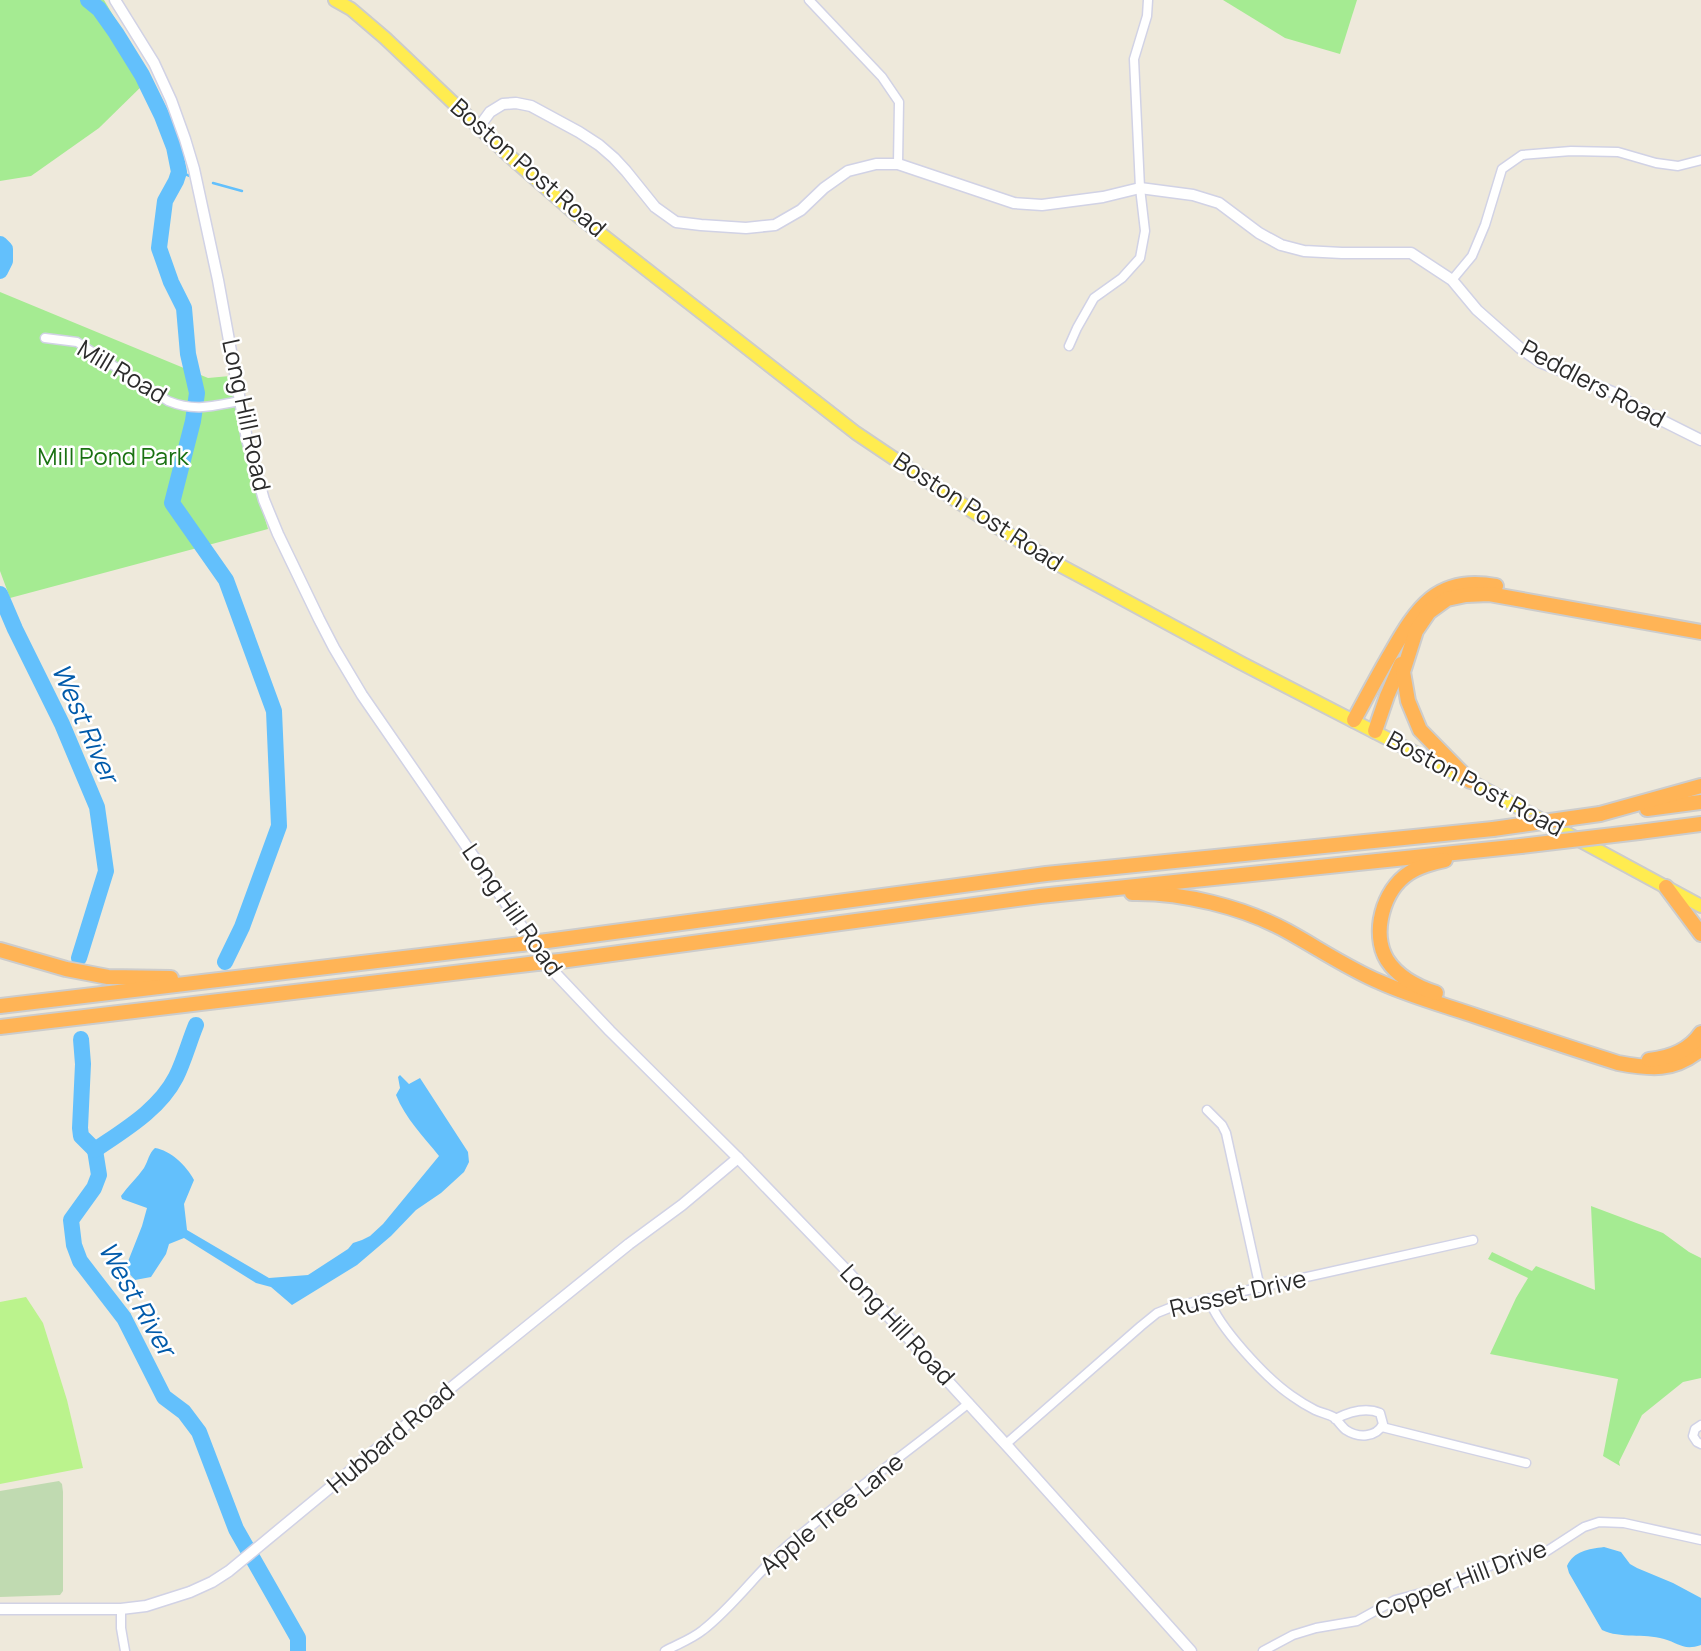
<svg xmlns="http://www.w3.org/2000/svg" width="1701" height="1651" font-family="Manrope,sans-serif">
<rect width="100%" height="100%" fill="#eee9db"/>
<g fill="#a5eb92">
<path d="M0,0H104L150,78L99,128L31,176L0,181Z"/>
<path d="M1223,0H1357L1340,54L1285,38Z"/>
<path d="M0,292L208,378L230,376C237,428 253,479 268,529L10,598L0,571Z"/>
<path d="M1591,1206L1663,1233L1689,1252L1701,1258V1378L1683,1382L1642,1415L1619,1462L1620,1466L1603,1456L1618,1379L1490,1354L1516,1298L1528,1278L1488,1259L1492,1252L1532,1271L1536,1266L1595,1290Z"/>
</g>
<path fill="#c0dab1" d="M59,1481L62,1484L63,1492V1591L60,1595L0,1597V1491Z"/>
<path fill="#bbf38d" d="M26,1297L43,1323L67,1400L83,1468L0,1484V1302Z"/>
<g fill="#63c0fc">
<path d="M400,1075L409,1084L420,1078L468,1152L469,1162L464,1172L441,1193L416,1210L391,1236L357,1265L292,1305L271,1287L256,1283L184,1238L169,1244L166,1254L151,1277L135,1280L125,1269L142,1226L147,1208L122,1199L121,1196C128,1186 137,1178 144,1168C148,1161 149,1153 155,1148C170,1150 187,1166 194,1180L184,1204L187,1230L269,1278L308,1275L348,1249L353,1243L362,1240L370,1236L383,1224L439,1156C424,1137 405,1118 396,1095L400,1088L398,1077Z"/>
<path d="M1604,1547L1621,1552L1630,1564L1637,1568L1673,1583L1701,1598V1645C1683,1651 1679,1643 1664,1639C1643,1633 1621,1639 1602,1630L1569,1573L1567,1566C1574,1551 1588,1549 1604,1547Z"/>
</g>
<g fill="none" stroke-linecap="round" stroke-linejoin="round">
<g stroke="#63c0fc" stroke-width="2.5">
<path d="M179,172L190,176"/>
<path d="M213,183L242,191"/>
</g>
<g stroke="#63c0fc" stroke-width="16">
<path d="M88,0L99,9L116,33L142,75L162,116L174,147L179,172L176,181L165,201L159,248L171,282L184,308L188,354L197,393L193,421L172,503L226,580L274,711L279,826L242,927L225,962"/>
<path d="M0,244L5,249V261L0,271"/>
<path d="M0,594L15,629L62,724L97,807L106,871L79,958"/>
<path d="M81,1039L83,1064L80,1128L81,1136L95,1150"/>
<path d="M95,1150L99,1175L94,1188L71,1220L74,1245L80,1261L124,1318L164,1397L184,1412L199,1432L236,1529L298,1638V1651"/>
<path d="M95,1150C124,1130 159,1110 176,1077C184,1061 189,1042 196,1025"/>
</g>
<defs>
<g id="minor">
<path d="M809,0L882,77L899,102L898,164"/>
<path d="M1452,280L1472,256L1485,225L1502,169L1522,155L1571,151L1618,152L1656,163L1678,166L1701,160"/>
<path d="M45,338L77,342L168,401C195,412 213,406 240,401"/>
<path d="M1069,346L1077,328L1094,298L1122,278L1140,258L1145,231L1140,188L1134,59L1147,16L1148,0"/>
<path d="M1207,1110L1222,1125L1226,1133L1260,1288"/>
<path d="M1209,1299C1218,1327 1267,1379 1292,1396C1299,1401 1307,1406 1315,1410C1321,1413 1329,1414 1335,1418C1339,1422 1342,1427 1346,1430C1358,1438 1376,1438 1383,1424L1380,1413C1366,1407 1349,1412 1335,1419"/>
<path d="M1701,1425L1695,1429L1693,1436L1697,1442L1701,1444"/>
<path d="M1382,1427L1526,1463"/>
<path d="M1006,1444L1141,1326L1157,1313L1172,1307L1473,1240"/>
<path d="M121,1609V1628L125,1651"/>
<path d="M665,1651C678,1644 692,1639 703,1630C734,1606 757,1572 787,1546C846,1496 909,1451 969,1403"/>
<path d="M1263,1651L1293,1635L1316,1628L1357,1621L1395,1600L1451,1585L1496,1563L1547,1551L1584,1527L1599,1522L1624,1523L1701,1540"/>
</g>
<g id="tertiary">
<path d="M115,0L154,63L171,100L185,139L194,169L218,280L247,439L264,500L278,534L319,619L334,648L362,695L525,931L557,975L610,1031L738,1158L848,1272L1010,1449L1191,1651"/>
<path d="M479,127L490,112L503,104L516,103L531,106L579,132L599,145L614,158L626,171L655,207L676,222L701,225L746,228L775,225L801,210L824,188L848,171L876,164H898L1014,203L1042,205L1103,197L1140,188L1193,195L1219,203L1259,233L1281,245L1304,251L1342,253H1411L1452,280L1477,310L1520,348L1540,362L1617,394L1635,407L1701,440"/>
<path d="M0,1609H121L146,1606L190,1592L212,1582L229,1571L263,1543L447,1391L629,1244L682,1205L738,1158"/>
</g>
<path id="primary" d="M335,0L351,9L385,38L506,153L578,216L856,433L975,513L1050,560L1093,583L1241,663L1470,781L1701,906"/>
<g id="motorway">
<path d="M1354,720C1366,698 1378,675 1391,653C1417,608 1437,575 1496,586"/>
<path d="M1375,731L1387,696L1401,664"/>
<path d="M1470,781L1420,730L1408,701L1403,672L1416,631L1429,612L1447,599L1466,595L1489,594L1701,632"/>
<path d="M1647,809L1701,802"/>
<path d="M1600,814L1701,786"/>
<path d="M1639,832L1701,824"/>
<path d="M1666,887L1701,934"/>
<path d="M1132,893C1182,892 1243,907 1287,931C1318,948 1347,968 1380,982C1411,996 1444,1005 1476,1016C1523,1032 1570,1048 1618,1063C1650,1069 1674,1072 1701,1049"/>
<path d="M547,941L1046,874L1493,829"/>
<path d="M0,950L66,969L108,977L171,978"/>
<path d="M560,961L1040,896L1521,846"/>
<path d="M1436,993C1417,987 1398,977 1387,960C1371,933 1383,890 1409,873C1418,867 1434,862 1445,860"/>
<path d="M0,1006L521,944"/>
<path d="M0,1027L537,963"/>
<path d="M1649,1060C1669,1058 1689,1051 1701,1033"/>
</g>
</defs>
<use href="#minor" stroke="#d1d2e5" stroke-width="11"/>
<use href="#tertiary" stroke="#d1d2e5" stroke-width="13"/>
<use href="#primary" stroke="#ccc" stroke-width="16"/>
<use href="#motorway" stroke="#ccc" stroke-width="18"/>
<use href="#minor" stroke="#fff" stroke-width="8"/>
<use href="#tertiary" stroke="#fff" stroke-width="10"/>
<use href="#primary" stroke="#ffec50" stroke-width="12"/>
<use href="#motorway" stroke="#ffb456" stroke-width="14"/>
<defs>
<g id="motorway-bridge">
<path d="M1493,829L1600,814"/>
<path d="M1521,846L1639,832"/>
<path d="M521,944L547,941"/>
<path d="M537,963L560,961"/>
</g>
</defs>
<use href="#motorway-bridge" stroke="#ccc" stroke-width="18" stroke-linecap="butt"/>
<use href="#motorway-bridge" stroke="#ffb456" stroke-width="14"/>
</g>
<g text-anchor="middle" stroke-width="5" stroke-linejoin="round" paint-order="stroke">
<g font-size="24" fill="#2b2b2b" stroke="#fff">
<text transform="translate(528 168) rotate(41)" y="8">Boston Post Road</text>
<text transform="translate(122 372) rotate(31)" y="8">Mill Road</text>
<text transform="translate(1593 384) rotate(28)" y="8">Peddlers Road</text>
<text transform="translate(246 415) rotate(78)" y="8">Long Hill Road</text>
<text transform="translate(978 512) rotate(33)" y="8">Boston Post Road</text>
<text transform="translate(1475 784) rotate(28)" y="8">Boston Post Road</text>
<text transform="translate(512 910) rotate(55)" y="8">Long Hill Road</text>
<text transform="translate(1238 1294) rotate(-13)" y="8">Russet Drive</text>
<text transform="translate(897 1325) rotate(47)" y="8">Long Hill Road</text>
<text transform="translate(391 1438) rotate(-40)" y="8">Hubbard Road</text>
<text transform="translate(832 1514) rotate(-39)" y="8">Apple Tree Lane</text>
<text transform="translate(1461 1580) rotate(-21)" y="8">Copper Hill Drive</text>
</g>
<g font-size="24" fill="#1a7112" stroke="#fff">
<text x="113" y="465">Mill Pond Park</text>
</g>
<g font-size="26" font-style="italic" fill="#005aaa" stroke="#fff">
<text transform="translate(85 723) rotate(66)" y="9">West River</text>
<text transform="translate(137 1299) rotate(60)" y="9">West River</text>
</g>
</g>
</svg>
